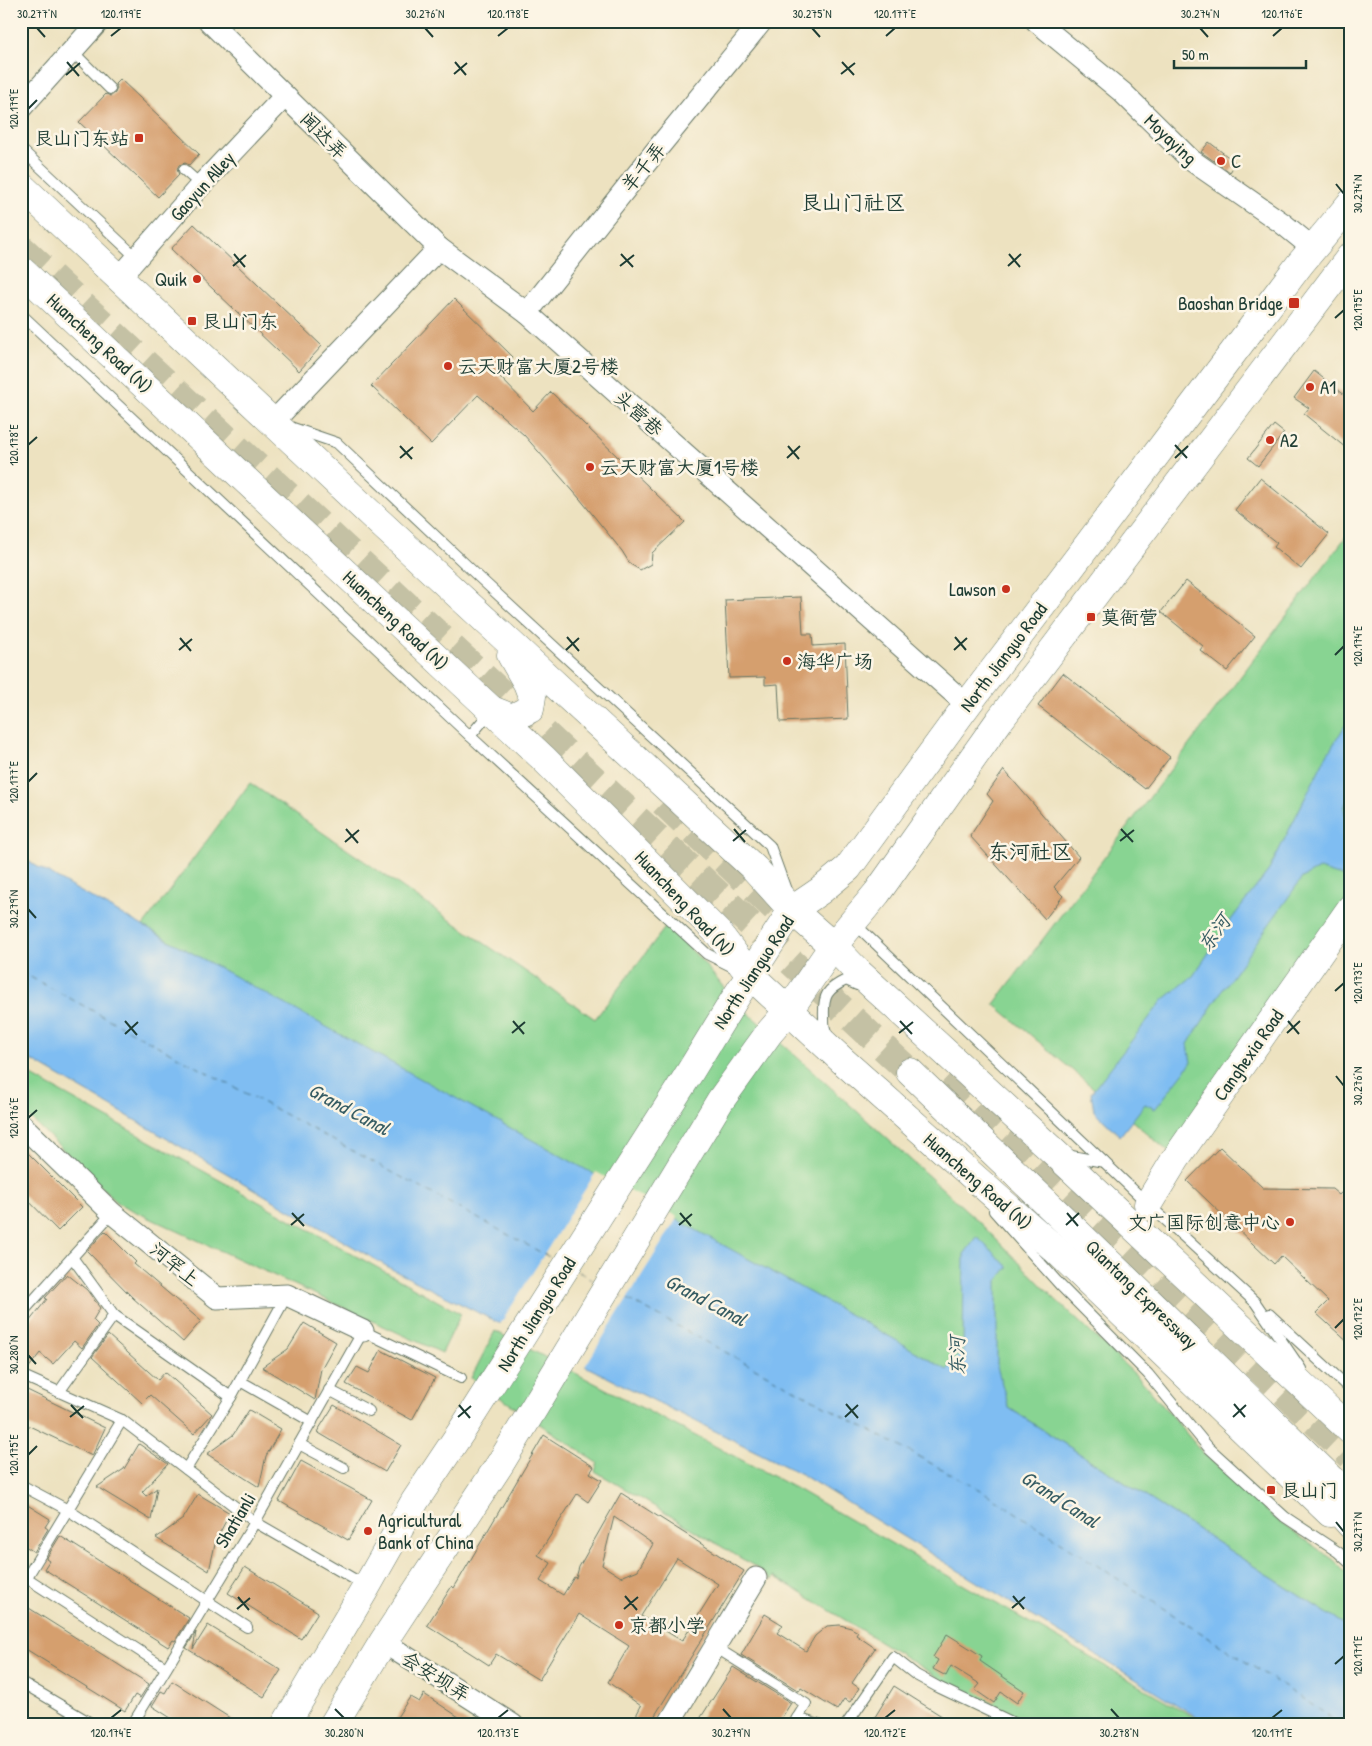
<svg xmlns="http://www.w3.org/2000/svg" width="1372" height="1746" font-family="'Patrick Hand','LXGW WenKai TC',sans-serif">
<rect width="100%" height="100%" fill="#fcf5e5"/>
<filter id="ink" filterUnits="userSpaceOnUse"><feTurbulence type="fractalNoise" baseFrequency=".02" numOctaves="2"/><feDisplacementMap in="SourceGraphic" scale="10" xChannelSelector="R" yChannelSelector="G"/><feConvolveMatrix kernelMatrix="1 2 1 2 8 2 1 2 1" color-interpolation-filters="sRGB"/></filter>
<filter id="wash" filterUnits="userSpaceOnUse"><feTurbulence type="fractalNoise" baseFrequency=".0096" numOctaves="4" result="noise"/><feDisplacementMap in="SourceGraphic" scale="20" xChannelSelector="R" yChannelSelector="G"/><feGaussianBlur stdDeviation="1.12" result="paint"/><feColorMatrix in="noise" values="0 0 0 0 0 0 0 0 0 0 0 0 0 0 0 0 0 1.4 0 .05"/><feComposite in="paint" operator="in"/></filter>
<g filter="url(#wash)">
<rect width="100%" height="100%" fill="#ede2c0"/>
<g fill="#88d492" stroke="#548863">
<path d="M1351,530V908L1176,1158L994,1004Z"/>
<path d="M250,783L595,1019L667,925L702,961L734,1000L976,1219L1055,1299L1141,1380L1203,1453L1279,1522L1334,1560L1351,1577V1629L1009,1408L143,926Z"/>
<path d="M21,1070L461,1314L442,1353L119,1204L21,1109Z"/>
<path d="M495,1331L795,1488L1208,1725H1036L942,1680L774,1576L772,1580L754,1566L595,1471L598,1463L471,1378Z"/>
</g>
<g fill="#7fbdf2" stroke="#4f7d93">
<path d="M1351,716V790L1344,808L1347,822L1351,827V881L1342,876L1319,869L1302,878L1219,995L1188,1044L1191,1063L1155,1109L1145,1104L1120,1136L1094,1111L1091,1093L1163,1000L1193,976L1231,920L1269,870L1325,758Z"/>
<path d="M21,857L72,887L894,1339L947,1370L963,1351L964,1254L977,1237L1008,1267L997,1281V1367L1009,1408L1351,1629V1725H1210L801,1474L395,1271L21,1054Z"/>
</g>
<path fill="#ede2c0" d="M596,1172L678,1217L584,1368L499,1326Z"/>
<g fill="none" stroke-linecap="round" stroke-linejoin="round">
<g stroke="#375d64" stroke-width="1" stroke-dasharray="6 5" stroke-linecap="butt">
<path d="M21,972L555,1260"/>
<path d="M579,1272L595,1281"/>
<path d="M618,1294L984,1492L1343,1725"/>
</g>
</g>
<g id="blocks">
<g fill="#d59f6e" fill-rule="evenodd">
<path d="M120,79L199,154L189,165L185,163L179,165L177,169L179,175L158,197L79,122L106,94L111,96L115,93L117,88L115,84Z"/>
<path d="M1209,142L1236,163L1230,172L1201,152Z"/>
<path d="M194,224L322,346L299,371L171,249Z"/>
<path d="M454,299L513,357L498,375L533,411L551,392L685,522L652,553L651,564L640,570L630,564L622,551L580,499L524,435L478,395L431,444L371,386Z"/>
<path d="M1314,371L1351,400V452L1304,414L1309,408L1294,398Z"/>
<path d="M1274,425L1284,433L1258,466L1248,458Z"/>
<path d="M1260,478L1329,534L1301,569L1274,547L1277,543L1235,510Z"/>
<path d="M1186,581L1255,636L1227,671L1200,650L1203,646L1161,612Z"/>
<path d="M801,597L803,634H812L813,646L845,644L848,719L780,722L778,684L765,685V677L729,678L725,600Z"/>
<path d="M1063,673L1170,757L1145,789L1038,706Z"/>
<path d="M1004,770L1079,857L1054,887L1063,896L1045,919L970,836L993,801L987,794Z"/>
<path d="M21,1146L82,1207L58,1231L21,1193Z"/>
<path d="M1220,1147L1263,1188L1332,1189L1339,1195L1351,1183V1345L1316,1313L1328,1301L1281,1256L1274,1264L1187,1181Z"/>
<path d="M105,1231L136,1262L134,1264L201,1321L183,1342L133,1298L87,1251Z"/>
<path d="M67,1274L87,1290L100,1308L93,1320L98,1325L82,1348L74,1341L53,1364L40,1353L27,1370L21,1368V1332L47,1299L45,1298Z"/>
<path d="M304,1323L336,1342L321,1369L315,1400L262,1367L288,1349Z"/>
<path d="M108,1335L158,1380L165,1372L212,1414L194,1434L150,1395L142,1403L92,1357Z"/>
<path d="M381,1350L435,1378L412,1420L346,1384L357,1367L369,1373Z"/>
<path d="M21,1387L105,1428L92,1456L21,1422Z"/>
<path d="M334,1405L401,1445L385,1472L317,1432Z"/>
<path d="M249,1410L281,1429L266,1456L259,1487L207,1454L233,1435Z"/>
<path d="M544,1435L594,1467L590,1473L602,1480L588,1502L577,1494L538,1555L551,1563L540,1581L563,1595L574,1577L576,1578L579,1567L621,1493L744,1571L649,1725H631L641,1706L608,1682L629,1646L579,1614L539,1680L496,1654L489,1665L427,1625L452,1586L454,1588ZM614,1517L653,1544L638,1570L621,1577L602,1565ZM677,1558L718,1584L682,1641L641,1616Z"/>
<path d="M139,1444L168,1464L142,1492L146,1496L157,1488L151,1520L97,1487L124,1469Z"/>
<path d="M301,1461L372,1500L348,1540L279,1501Z"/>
<path d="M198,1494L230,1513L216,1540L209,1571L156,1538L183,1519Z"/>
<path d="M21,1501L50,1519L45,1527L48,1529L34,1552L21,1543Z"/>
<path d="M60,1536L189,1618L175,1641L173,1640L168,1647L44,1569L49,1561L46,1559Z"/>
<path d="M245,1567L318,1612L301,1639L228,1593Z"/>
<path d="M21,1603L149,1684L140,1698L135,1695L125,1711L21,1646Z"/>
<path d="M765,1614L783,1625L777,1633L806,1651L815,1636L827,1626L840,1625L851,1628L858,1632L856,1635L875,1648L852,1683L859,1688L850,1702L844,1699L837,1710L801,1688L799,1691L741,1655Z"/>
<path d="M208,1625L281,1670L264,1697L186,1648L196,1632L193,1649Z"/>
<path d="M947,1634L982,1656L980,1661L1024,1691L1017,1703L1001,1692L994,1703L975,1690L980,1684L951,1666L946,1676L933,1669L938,1660L933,1657Z"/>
<path d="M733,1667L791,1703L777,1725H696Z"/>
<path d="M172,1681L241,1725H182L152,1706L161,1691L165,1693Z"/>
<path d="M894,1686L956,1725H870Z"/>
<path d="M424,1694L471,1725H392L410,1697L419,1702Z"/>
</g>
</g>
</g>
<g filter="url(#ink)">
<use href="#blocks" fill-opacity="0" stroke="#677765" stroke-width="1"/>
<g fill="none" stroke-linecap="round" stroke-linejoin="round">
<g stroke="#c4c1a4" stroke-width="28" stroke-dasharray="28 14" stroke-linecap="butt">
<path d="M21,248L910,1072"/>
<path d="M663,802L781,914"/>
<path d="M950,1074L1351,1456"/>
</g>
<defs>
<g id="lane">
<path d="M72,51L110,89"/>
<path d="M21,149L137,258"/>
<path d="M184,170L201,185"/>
<path d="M21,314L470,736L707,954L735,968"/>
<path d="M290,427L337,443L481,579L770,846L786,890"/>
<path d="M470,736L492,710"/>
<path d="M854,923L1148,1204L1255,1302L1301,1369"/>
<path d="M828,1036C824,1029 824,1024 824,1017C823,995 827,989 846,980L857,985"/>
<path d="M1066,1155L1104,1162"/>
<path d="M994,1211L1060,1285L1148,1374L1208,1447L1285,1517L1338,1552L1351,1564"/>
<path d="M72,1257L114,1315"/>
<path d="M21,1314L112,1213"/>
<path d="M1269,1314L1351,1390"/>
<path d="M21,1375L122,1420L255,1522L366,1586"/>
<path d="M240,1381L312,1422"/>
<path d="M329,1390L369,1411"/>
<path d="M59,1392L114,1315L231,1397L186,1469"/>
<path d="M231,1397L287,1295"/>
<path d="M299,1444L344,1468"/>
<path d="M21,1485L68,1510L247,1627"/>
<path d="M22,1575L166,1668"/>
<path d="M21,1587L122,1420"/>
<path d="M715,1647L806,1704L793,1725"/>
<path d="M21,1682L94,1725"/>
<path d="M797,1718L819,1725"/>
<path d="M132,1725L255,1522L363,1331L461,1378"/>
<path d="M846,1725L893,1657L916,1675L938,1687L1018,1725"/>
</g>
<g id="street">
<path d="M209,21L439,248"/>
<path d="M1036,21L1122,92L1191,160L1282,223L1314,249"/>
<path d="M21,108L99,21"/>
<path d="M120,277L201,185L285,96"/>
<path d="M527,313L658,148L762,21"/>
<path d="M273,422L439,248L527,313L967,705"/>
<path d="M21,1124L112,1213L217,1298L287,1295L363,1331"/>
<path d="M383,1642L513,1725"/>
<path d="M668,1725L756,1578"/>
</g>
<g id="secondary">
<path d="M1148,1204L1176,1158L1351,908"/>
<path d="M285,1725L367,1586L415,1501L461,1432L685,1080L734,1000L792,910L820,891L848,868L967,705L1300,264L1351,203"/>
<path d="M333,1725L383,1642L500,1464L720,1101L769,1033L789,1010L833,946L877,893L999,721L1351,256"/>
</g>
<g id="primary">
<path d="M21,186L377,520L755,869L792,910L833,946L859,973L1055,1153L1351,1431"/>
<path d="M21,270L543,758L719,934L750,975L843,1061L1055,1249L1330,1513"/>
<path d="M492,710L512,718L530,709L532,696L527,683L511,655"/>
</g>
<g id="highway">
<path d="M910,1072L1157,1309L1351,1498"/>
<path d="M1317,1487L1351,1525"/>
</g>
</defs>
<use href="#lane" stroke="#677765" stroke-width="12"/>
<use href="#street" stroke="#677765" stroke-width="23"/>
<use href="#secondary" stroke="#677765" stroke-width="29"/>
<use href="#primary" stroke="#677765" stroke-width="29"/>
<use href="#highway" stroke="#677765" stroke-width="29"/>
<use href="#lane" stroke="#fff" stroke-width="10"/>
<use href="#street" stroke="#fff" stroke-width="21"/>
<use href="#secondary" stroke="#fff" stroke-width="28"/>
<use href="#primary" stroke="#fff" stroke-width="28"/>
<use href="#highway" stroke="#fff" stroke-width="28"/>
</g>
</g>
<path fill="none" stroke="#1f3d34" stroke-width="2" d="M37,28L45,37M425,28L433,37M812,28L820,37M1200,28L1208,37M111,36L121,28M498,36L508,28M886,36L895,28M1273,36L1282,28M67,62L79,76M455,62L466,75M842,62L854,75M454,74L467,63M841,74L855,63M66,75L80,63M28,109L37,100M1336,184L1344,194M234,254L245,267M621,254L633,267M1009,254L1020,267M233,266L246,255M620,266L634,255M1008,266L1021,254M1335,318L1344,310M28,445L37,437M1175,445L1187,458M400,446L412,459M788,446L799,459M400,458L413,447M787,458L800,446M1175,458L1188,446M567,637L579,651M955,637L966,650M180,638L191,651M179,650L192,639M566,650L579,638M954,650L967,638M1335,655L1344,646M28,782L37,773M346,829L358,843M734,829L745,842M1121,829L1133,842M733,841L746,830M1120,841L1134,830M345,842L359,830M28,909L36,918M1335,991L1344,983M125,1021L137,1035M513,1021L524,1034M900,1021L912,1034M1288,1021L1299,1034M512,1033L525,1022M899,1033L913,1022M1287,1033L1300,1021M125,1034L138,1022M1336,1076L1344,1086M28,1118L37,1110M292,1213L304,1226M680,1213L691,1226M1067,1213L1078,1226M291,1225L304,1214M679,1225L692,1214M1066,1225L1079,1213M1335,1328L1344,1319M28,1355L36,1364M846,1404L858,1418M1234,1404L1245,1417M71,1405L83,1418M459,1405L470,1418M70,1417L84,1406M458,1417L471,1406M845,1417L858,1405M1233,1417L1246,1405M28,1455L37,1446M1336,1522L1344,1532M625,1596L637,1610M1013,1596L1024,1609M238,1597L249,1610M1012,1608L1025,1597M237,1609L250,1598M624,1609L638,1597M1335,1664L1344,1656M335,1709L344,1718M723,1709L731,1718M1111,1709L1119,1718M111,1718L121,1710M498,1718L508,1710M885,1718L895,1710M1272,1718L1282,1710"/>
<g fill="#c8321e" stroke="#fcf5e5" stroke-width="2">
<rect x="134" y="133" width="10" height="10" rx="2.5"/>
<circle cx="1221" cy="161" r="5"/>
<circle cx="197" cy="279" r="5"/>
<rect x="1288" y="297" width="12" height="12" rx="2.5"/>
<rect x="187" y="316" width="10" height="10" rx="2.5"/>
<circle cx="448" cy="366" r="5"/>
<circle cx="1310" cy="387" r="5"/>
<circle cx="1270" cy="440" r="5"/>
<circle cx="590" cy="467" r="5"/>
<circle cx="1006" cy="589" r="5"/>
<rect x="1086" y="612" width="10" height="10" rx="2.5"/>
<circle cx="787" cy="661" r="5"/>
<circle cx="1290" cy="1222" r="5"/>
<rect x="1266" y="1485" width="10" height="10" rx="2.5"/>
<circle cx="368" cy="1531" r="5"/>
<circle cx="619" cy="1625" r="5"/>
</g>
<g text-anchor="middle" stroke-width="5" stroke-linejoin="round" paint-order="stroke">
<g font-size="19" fill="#1f3d34" stroke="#fcf5e5">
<text transform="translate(324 135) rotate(45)" y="7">闻达弄</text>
<text transform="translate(1171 139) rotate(43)" y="7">Moyaying</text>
<text transform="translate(643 167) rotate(-51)" y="7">羊千弄</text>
<text transform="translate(202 186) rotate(-48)" y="7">Gaoyun Alley</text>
<text transform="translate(100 343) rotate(43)" y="7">Huancheng Road (N)</text>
<text transform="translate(639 413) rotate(42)" y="7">头营巷</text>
<text transform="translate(396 620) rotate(43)" y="7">Huancheng Road (N)</text>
<text transform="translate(1003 657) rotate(-53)" y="7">North Jianguo Road</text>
<text transform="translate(685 903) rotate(47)" y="7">Huancheng Road (N)</text>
<text transform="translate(753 972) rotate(-57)" y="7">North Jianguo Road</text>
<text transform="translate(1248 1055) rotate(-55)" y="7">Canghexia Road</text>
<text transform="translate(978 1181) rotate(41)" y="7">Huancheng Road (N)</text>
<text transform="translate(175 1264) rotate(39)" y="7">河罕上</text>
<text transform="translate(1142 1294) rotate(44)" y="7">Qiantang Expressway</text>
<text transform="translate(536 1314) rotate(-58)" y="7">North Jianguo Road</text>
<text transform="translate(235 1520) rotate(-59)" y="7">Shatianli</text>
<text transform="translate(436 1676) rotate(32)" y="7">会安坝弄</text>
</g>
<g font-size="19" fill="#1f3d34" stroke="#fcf5e5" text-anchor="start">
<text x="129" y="145" text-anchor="end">艮山门东站</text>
<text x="1231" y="168">C</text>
<text x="187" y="286" text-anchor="end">Quik</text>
<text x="1283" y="310" text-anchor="end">Baoshan Bridge</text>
<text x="202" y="328">艮山门东</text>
<text x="458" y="373">云天财富大厦2号楼</text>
<text x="1320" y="394">A1</text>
<text x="1280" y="447">A2</text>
<text x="600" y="474">云天财富大厦1号楼</text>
<text x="996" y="596" text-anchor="end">Lawson</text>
<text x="1101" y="624">莫衙营</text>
<text x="797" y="668">海华广场</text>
<text x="1280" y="1229" text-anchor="end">文广国际创意中心</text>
<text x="1281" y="1497">艮山门</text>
<text x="378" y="1527">Agricultural<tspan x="378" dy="22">Bank of China</tspan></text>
<text x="629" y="1632">京都小学</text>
</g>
<g font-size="20" font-style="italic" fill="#375d64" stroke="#fcf5e5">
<text transform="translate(1214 933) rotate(-54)" y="7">东河</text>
<text transform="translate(349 1109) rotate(28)" y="7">Grand Canal</text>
<text transform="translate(706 1300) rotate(28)" y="7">Grand Canal</text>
<text transform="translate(957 1356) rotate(-91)" y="7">东河</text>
<text transform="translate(1060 1499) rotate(33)" y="7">Grand Canal</text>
</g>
<g font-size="21" fill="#1f3d34" stroke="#fcf5e5">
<text x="853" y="210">艮山门社区</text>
<text x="1030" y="859">东河社区</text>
</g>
</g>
<rect width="1372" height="1746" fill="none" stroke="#fcf5e5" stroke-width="55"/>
<path d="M1174 60v8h132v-8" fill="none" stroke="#1f3d34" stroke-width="2.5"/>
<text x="1182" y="60" font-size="15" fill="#1f3d34" stroke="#fcf5e5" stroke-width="4" paint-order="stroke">50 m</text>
<rect x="28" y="28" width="1316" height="1690" fill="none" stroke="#1f3d34" stroke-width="2"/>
<g font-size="12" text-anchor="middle" fill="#1f3d34">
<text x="37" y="18">30.277°N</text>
<text x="121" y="18">120.179°E</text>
<text x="425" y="18">30.276°N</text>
<text x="508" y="18">120.178°E</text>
<text x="812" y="18">30.275°N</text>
<text x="895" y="18">120.177°E</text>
<text x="1200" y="18">30.274°N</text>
<text x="1282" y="18">120.176°E</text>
<text transform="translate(14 109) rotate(-90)" y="4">120.179°E</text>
<text transform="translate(1358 194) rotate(-90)" y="4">30.274°N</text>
<text transform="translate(1358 310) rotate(-90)" y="4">120.175°E</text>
<text transform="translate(14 445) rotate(-90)" y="4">120.178°E</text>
<text transform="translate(1358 646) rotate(-90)" y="4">120.174°E</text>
<text transform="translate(14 782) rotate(-90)" y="4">120.177°E</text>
<text transform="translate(14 909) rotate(-90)" y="4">30.279°N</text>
<text transform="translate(1358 983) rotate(-90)" y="4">120.173°E</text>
<text transform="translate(1358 1086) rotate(-90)" y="4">30.276°N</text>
<text transform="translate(14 1118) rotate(-90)" y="4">120.176°E</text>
<text transform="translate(1358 1319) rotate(-90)" y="4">120.172°E</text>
<text transform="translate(14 1355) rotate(-90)" y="4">30.280°N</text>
<text transform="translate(14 1455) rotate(-90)" y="4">120.175°E</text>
<text transform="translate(1358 1532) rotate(-90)" y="4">30.277°N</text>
<text transform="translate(1358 1656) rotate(-90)" y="4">120.171°E</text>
<text x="111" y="1737">120.174°E</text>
<text x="344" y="1737">30.280°N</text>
<text x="498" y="1737">120.173°E</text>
<text x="731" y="1737">30.279°N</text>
<text x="885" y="1737">120.172°E</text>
<text x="1119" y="1737">30.278°N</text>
<text x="1272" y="1737">120.171°E</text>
</g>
</svg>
